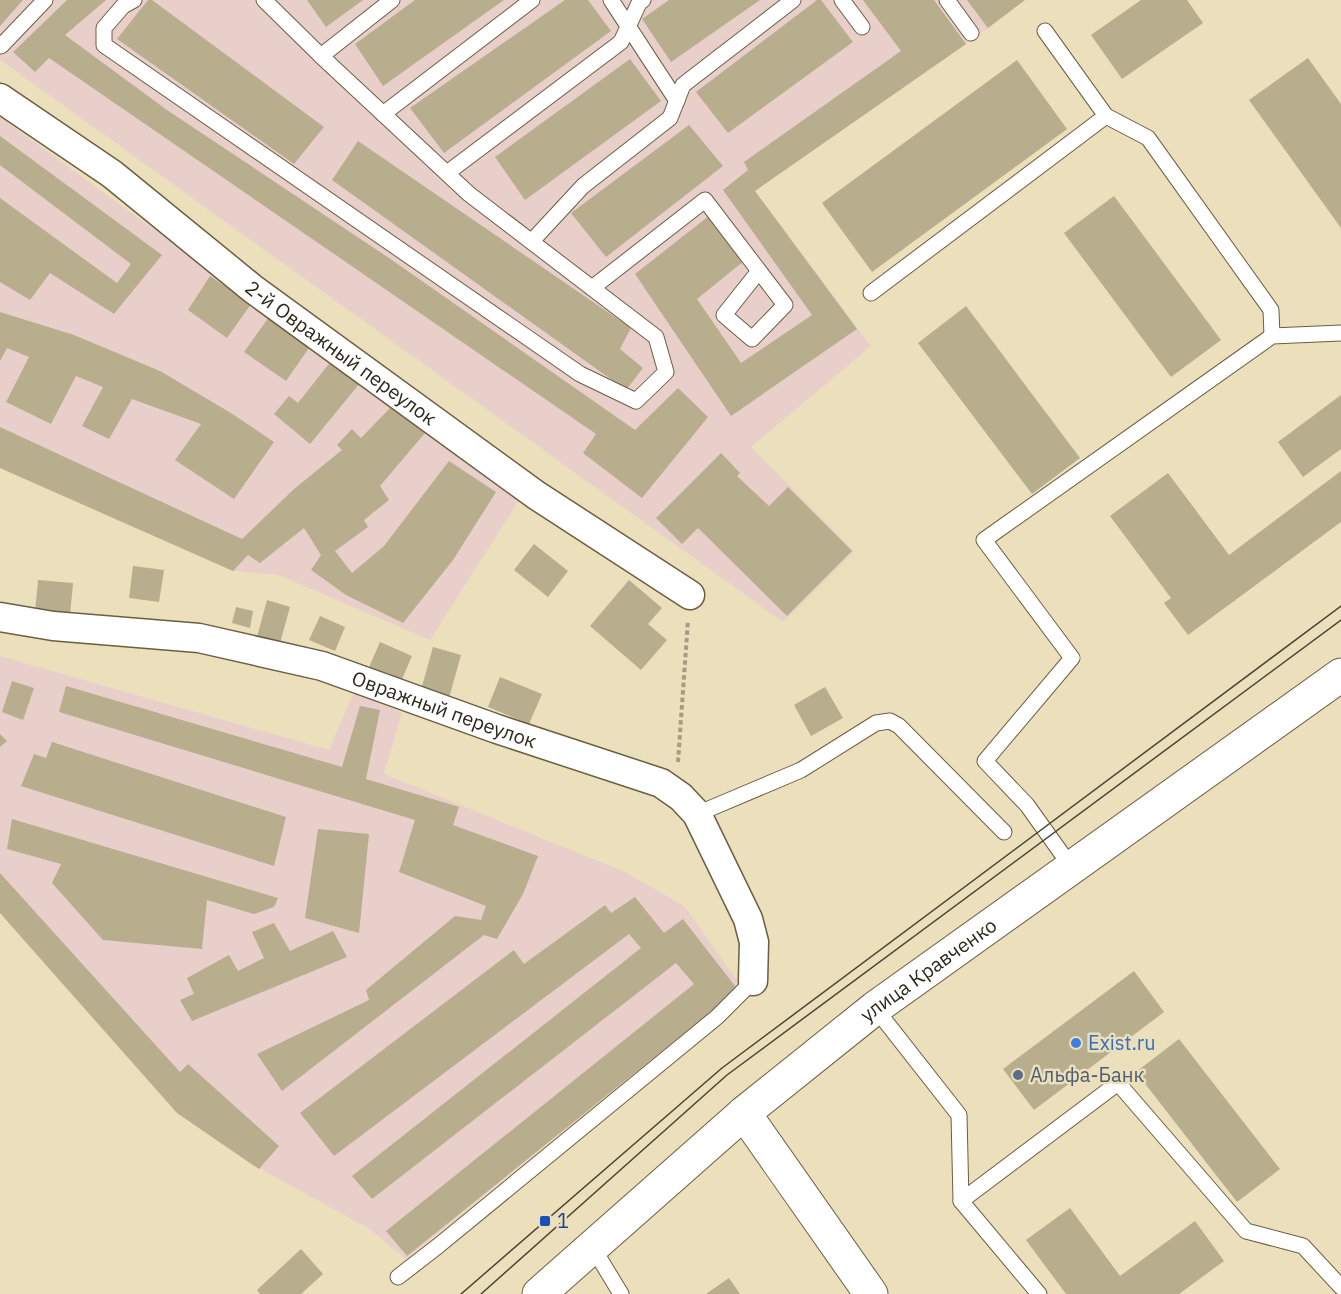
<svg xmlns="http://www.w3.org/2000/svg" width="1341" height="1294" font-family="'IBM Plex Sans',sans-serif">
<rect width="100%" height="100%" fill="#ebdfbc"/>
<g fill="#e9cfca">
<path d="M0,0H1003L1011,11L966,44L755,191L871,346L751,447L854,551L783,622L0,60Z"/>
<path d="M0,117L521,497L430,640L279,575L233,571L0,468Z"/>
<path d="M0,656L329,750L354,692L402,713L384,774L625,872L684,906L741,986L406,1259L368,1228L246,1161L177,1113L0,913Z"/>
</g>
<g fill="#b8ad8c">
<path d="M0,0H23L0,26Z"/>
<path d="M67,0H106L65,35L167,110L389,258L635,430L678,388L708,417L642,498L583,453L596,434L49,58L35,72L13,52Z"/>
<path d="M148,0H152L324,127L294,164L117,39Z"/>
<path d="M307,0H363L326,27Z"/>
<path d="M415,0H504L383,86L355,44Z"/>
<path d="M565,0H588L611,31L444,153L410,108Z"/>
<path d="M669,0H760L671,62L642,19Z"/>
<path d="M817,0H821L853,42L728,133L696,92Z"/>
<path d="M863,0H934L966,44L755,191L857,329L731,416L635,274L710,215L744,261L697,299L741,363L812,315L723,190L748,170L744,162L901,51Z"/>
<path d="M967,0H1025L988,28Z"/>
<path d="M1141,0H1187L1203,23L1122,79L1091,35Z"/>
<path d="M1308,58L1341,104V228L1249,100Z"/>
<path d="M630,59L661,101L525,200L495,157Z"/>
<path d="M1017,60L1067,129L872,272L822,203Z"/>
<path d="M689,125L723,166L606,257L571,213Z"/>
<path d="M0,136L162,255L114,314L50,273L30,300L0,282V198L117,283L131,264L0,165Z"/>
<path d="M358,141L631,328L620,349L643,368L626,390L332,180Z"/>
<path d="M1114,196L1221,340L1171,377L1064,233Z"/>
<path d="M210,276L251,304L227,338L188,310Z"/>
<path d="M966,306L1080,458L1032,494L918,343Z"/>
<path d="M0,312L74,335L160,371L231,413L274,442L234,499L175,460L201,424L132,399L109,439L82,426L103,387L76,376L51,424L6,402L29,357L7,348L0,361Z"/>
<path d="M269,317L311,345L286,381L244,352Z"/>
<path d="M332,360L360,383L310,444L274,414L289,396L298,403Z"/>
<path d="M1341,395V449L1303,477L1278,442Z"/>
<path d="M392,406L425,433L380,486L389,500L364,520L368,527L335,551L352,573L384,546L449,461L496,492L453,560L403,623L346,595L311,570L321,555L304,528L260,563L248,555L233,571L0,468V427L242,539L294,489L342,450L337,445L352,429L361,438Z"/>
<path d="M721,453L740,473L737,476L769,506L788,487L852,551L787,616L698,528L682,544L656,518Z"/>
<path d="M1341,471V522L1188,635L1164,603L1171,598L1110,516L1168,473L1229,555Z"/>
<path d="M534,544L568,571L548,597L514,570Z"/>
<path d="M133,566L164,570L159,602L129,598Z"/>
<path d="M38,580L73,583L70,615L35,612Z"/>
<path d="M629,580L662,608L648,624L667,640L641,670L590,626Z"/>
<path d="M267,600L290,607L280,643L257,637Z"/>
<path d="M236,607L253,611L250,628L232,623Z"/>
<path d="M320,616L345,627L335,651L309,640Z"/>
<path d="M380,642L412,656L399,686L367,672Z"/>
<path d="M433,647L461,655L449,698L421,690Z"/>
<path d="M500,677L542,694L529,724L488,707Z"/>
<path d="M12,681L34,688L23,720L2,712Z"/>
<path d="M66,686L342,767L360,706L380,710L366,779L459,807L453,825L538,856L523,894L497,939L484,935L282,1091L257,1054L369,1000L366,990L455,916L481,920L486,906L399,872L415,820L59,712Z"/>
<path d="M825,687L843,718L811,736L794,705Z"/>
<path d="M0,734L7,741L0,747Z"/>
<path d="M52,742L286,817L274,866L21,786L34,754L46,758Z"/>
<path d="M12,819L278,898L274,907L254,914L207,900L202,949L103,940L52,883L61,864L7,849Z"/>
<path d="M318,829L369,834L359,933L305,918Z"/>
<path d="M0,873L180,1072L188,1064L279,1146L259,1169L177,1113L0,913Z"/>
<path d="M635,897L664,933L683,919L738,990L407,1256L386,1231L694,984L676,963L372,1199L352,1176L641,948L629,934L334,1156L300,1113L514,950L524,964L605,905L611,913Z"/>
<path d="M274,923L290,951L333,931L347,957L192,1021L180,1000L194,994L187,978L229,955L238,971L264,958L252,932Z"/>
<path d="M1134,971L1164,1012L1034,1110L1003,1069Z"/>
<path d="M1179,1039L1280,1169L1237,1202L1136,1072Z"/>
<path d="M1070,1208L1120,1276L1195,1221L1224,1261L1179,1294H1066L1026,1240Z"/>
<path d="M301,1249L323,1274L301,1294H260L257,1290Z"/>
<path d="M729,1278L740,1294H706Z"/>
</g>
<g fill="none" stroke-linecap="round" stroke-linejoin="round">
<defs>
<g id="service">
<path d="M134,0L123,6L104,28V45L580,374L636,401L666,372L656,337L469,194L321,56L264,0"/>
<path d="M611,0L677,101"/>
<path d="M842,0L862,27"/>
<path d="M947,0L971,33"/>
<path d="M1045,31L1106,116L1148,138L1271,310L1272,336"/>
<path d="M0,45L1,46L45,0"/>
<path d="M321,56L392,0"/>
<path d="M383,114L532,0"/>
<path d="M447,173L621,42L639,3L643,0"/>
<path d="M532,241L583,186L670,118L683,85L793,0"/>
<path d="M592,288L705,200L785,305L752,339L724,315L759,271"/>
<path d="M871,293L1106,116"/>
<path d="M697,814L801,770L876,723L890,721L899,726L1004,832"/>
<path d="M1072,868L1027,805L985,761L1072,658L984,540L1272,336L1341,333"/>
<path d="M875,1008L959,1115L961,1201L1039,1294"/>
<path d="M961,1201L1118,1083L1246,1231L1303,1246L1341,1287"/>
<path d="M592,1246L621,1294"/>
<path d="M398,1277L438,1246L717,1017L753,981"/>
</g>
<g id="minor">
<path id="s1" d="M0,98L112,174L253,289L536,495L690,595"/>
<path id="s2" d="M0,617L53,626L199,638L322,666L497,729L661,783L681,797L697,814L748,919L754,942L753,981"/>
</g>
<path id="secondary" d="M744,1113L871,1294"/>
<g id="primary">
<path id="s3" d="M539,1294L744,1113L875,1008L1341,675"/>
</g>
</defs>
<use href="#service" stroke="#6a5f41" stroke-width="17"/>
<use href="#minor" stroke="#6a5f41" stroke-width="31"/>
<use href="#secondary" stroke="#6a5f41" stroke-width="35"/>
<use href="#primary" stroke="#6a5f41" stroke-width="35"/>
<path stroke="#a59c81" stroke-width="4" stroke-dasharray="4.5 3" stroke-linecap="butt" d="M678,762L688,620"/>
<use href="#service" stroke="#fff" stroke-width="15"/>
<use href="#minor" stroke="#fff" stroke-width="28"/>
<use href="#secondary" stroke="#fff" stroke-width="33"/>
<use href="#primary" stroke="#fff" stroke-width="33"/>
<g stroke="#4a4534" stroke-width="1.5">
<path d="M461,1294L722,1068L1341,606"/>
<path d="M481,1294L727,1075L1341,620"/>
</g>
</g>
<circle fill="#3f7fe0" stroke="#ebdfbc" stroke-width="2" cx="1076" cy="1043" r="6"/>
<circle fill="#5c6f8a" stroke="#ebdfbc" stroke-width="2" cx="1018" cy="1075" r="6"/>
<rect fill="#1a4fb4" stroke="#ebdfbc" stroke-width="2" x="539" y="1215" width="12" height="12" rx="3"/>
<g text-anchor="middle" stroke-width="5" stroke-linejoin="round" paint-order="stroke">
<g font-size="20" fill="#2c281b" stroke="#ebdfbc">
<text dy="7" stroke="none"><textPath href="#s1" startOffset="426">2-й Овражный переулок</textPath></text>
<text dy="7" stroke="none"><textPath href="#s2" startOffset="456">Овражный переулок</textPath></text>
<text dy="7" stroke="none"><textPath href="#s3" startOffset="507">улица Кравченко</textPath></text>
</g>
<g font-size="20" fill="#366cbe" stroke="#ebdfbc" text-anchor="start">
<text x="1088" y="1050">Exist.ru</text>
</g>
<g font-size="20" fill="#4e5e75" stroke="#ebdfbc" text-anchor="start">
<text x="1030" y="1082">Альфа-Банк</text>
</g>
<g font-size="20" fill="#164399" stroke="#ebdfbc" text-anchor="start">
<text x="557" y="1228">1</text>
</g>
</g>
</svg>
